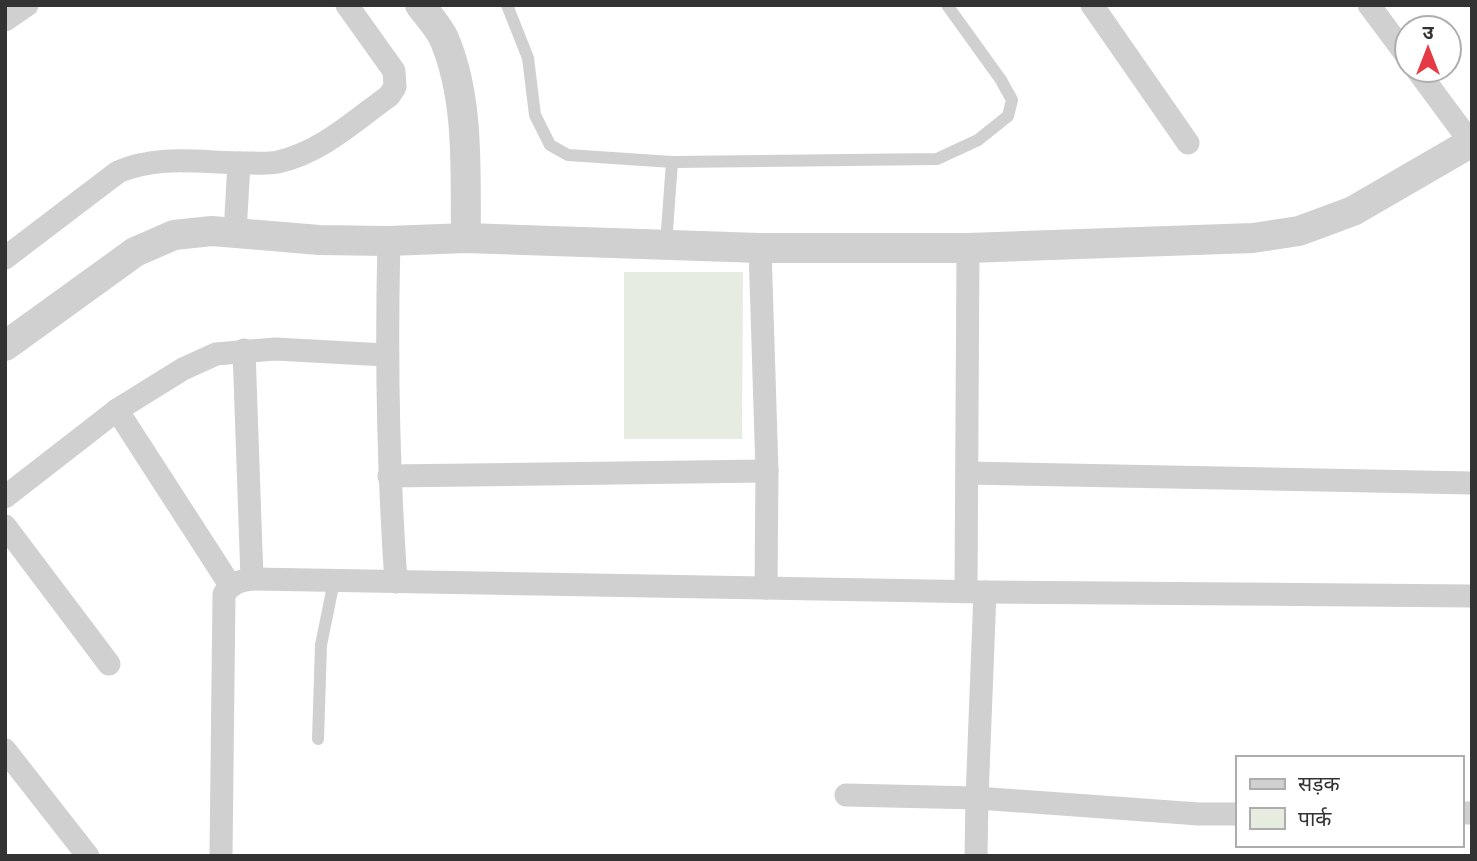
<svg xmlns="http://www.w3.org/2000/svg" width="1477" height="861" font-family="'Fira Sans','Noto Sans Devanagari',sans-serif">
<rect width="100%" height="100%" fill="#fff"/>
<path fill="#e6ecdf" d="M624,272H743L742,439H624Z"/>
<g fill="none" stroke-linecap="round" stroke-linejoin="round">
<g stroke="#d0d0d0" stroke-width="12">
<path d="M507,5L528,58L535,115L550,145L568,155L672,162L937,159L978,140L1008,116L1012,100L1001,80L947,5"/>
<path d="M666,244L672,162"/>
<path d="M318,739L321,645L334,581"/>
</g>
<g stroke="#d0d0d0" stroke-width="23">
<path d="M1092,5L1188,143"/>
<path d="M1369,5L1407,56"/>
<path d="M5,20L27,5"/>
<path d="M1417,70L1471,143"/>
<path d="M235,233L239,163"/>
<path d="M389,241C386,356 388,467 396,582"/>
<path d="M760,248L767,471L766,588"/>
<path d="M5,258L118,172C160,154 202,163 246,163C256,163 268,164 278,162C322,152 354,121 389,96L395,87L394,71L347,5"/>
<path d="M244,350L252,579"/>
<path d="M117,410L230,585"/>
<path d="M967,473L1472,483"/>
<path d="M389,476L767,471"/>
<path d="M5,497L117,410L183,369L216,354L275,349L386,355"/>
<path d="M5,526L109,664"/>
<path d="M966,591L968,248"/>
<path d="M985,592L977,798L1199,814H1237"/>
<path d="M5,750L88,856"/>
<path d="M846,795L977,798L976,856"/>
<path d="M1461,813H1472"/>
<path d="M221,856L224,594C232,583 239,581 252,579L985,592L1472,596"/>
</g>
<g stroke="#d0d0d0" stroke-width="30">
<path d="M420,5C428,16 440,28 445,41C470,102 465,173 466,238"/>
<path d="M5,346L135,252L174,235L212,231L319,240L389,241L466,238L760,248H968L1253,238L1299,231L1353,211L1472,142"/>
</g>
</g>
<rect width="1477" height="861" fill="none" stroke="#333333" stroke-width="14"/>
<rect x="1236" y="756" width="228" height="91" fill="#ffffff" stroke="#adadad" stroke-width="2"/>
<rect x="1250" y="779" width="35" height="10" fill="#d0d0d0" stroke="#adadad" stroke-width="2"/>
<text x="1298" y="791" font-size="21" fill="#333333">सड़क</text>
<rect x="1250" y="808" width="35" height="21" fill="#e6ecdf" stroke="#adadad" stroke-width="2"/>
<text x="1298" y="826" font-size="21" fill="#333333">पार्क</text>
<g transform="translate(1428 49)"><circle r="33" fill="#ffffff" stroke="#adadad" stroke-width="2"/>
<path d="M0-5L12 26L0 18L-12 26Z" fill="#e63946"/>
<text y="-10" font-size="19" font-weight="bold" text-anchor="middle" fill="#333333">उ</text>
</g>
</svg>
